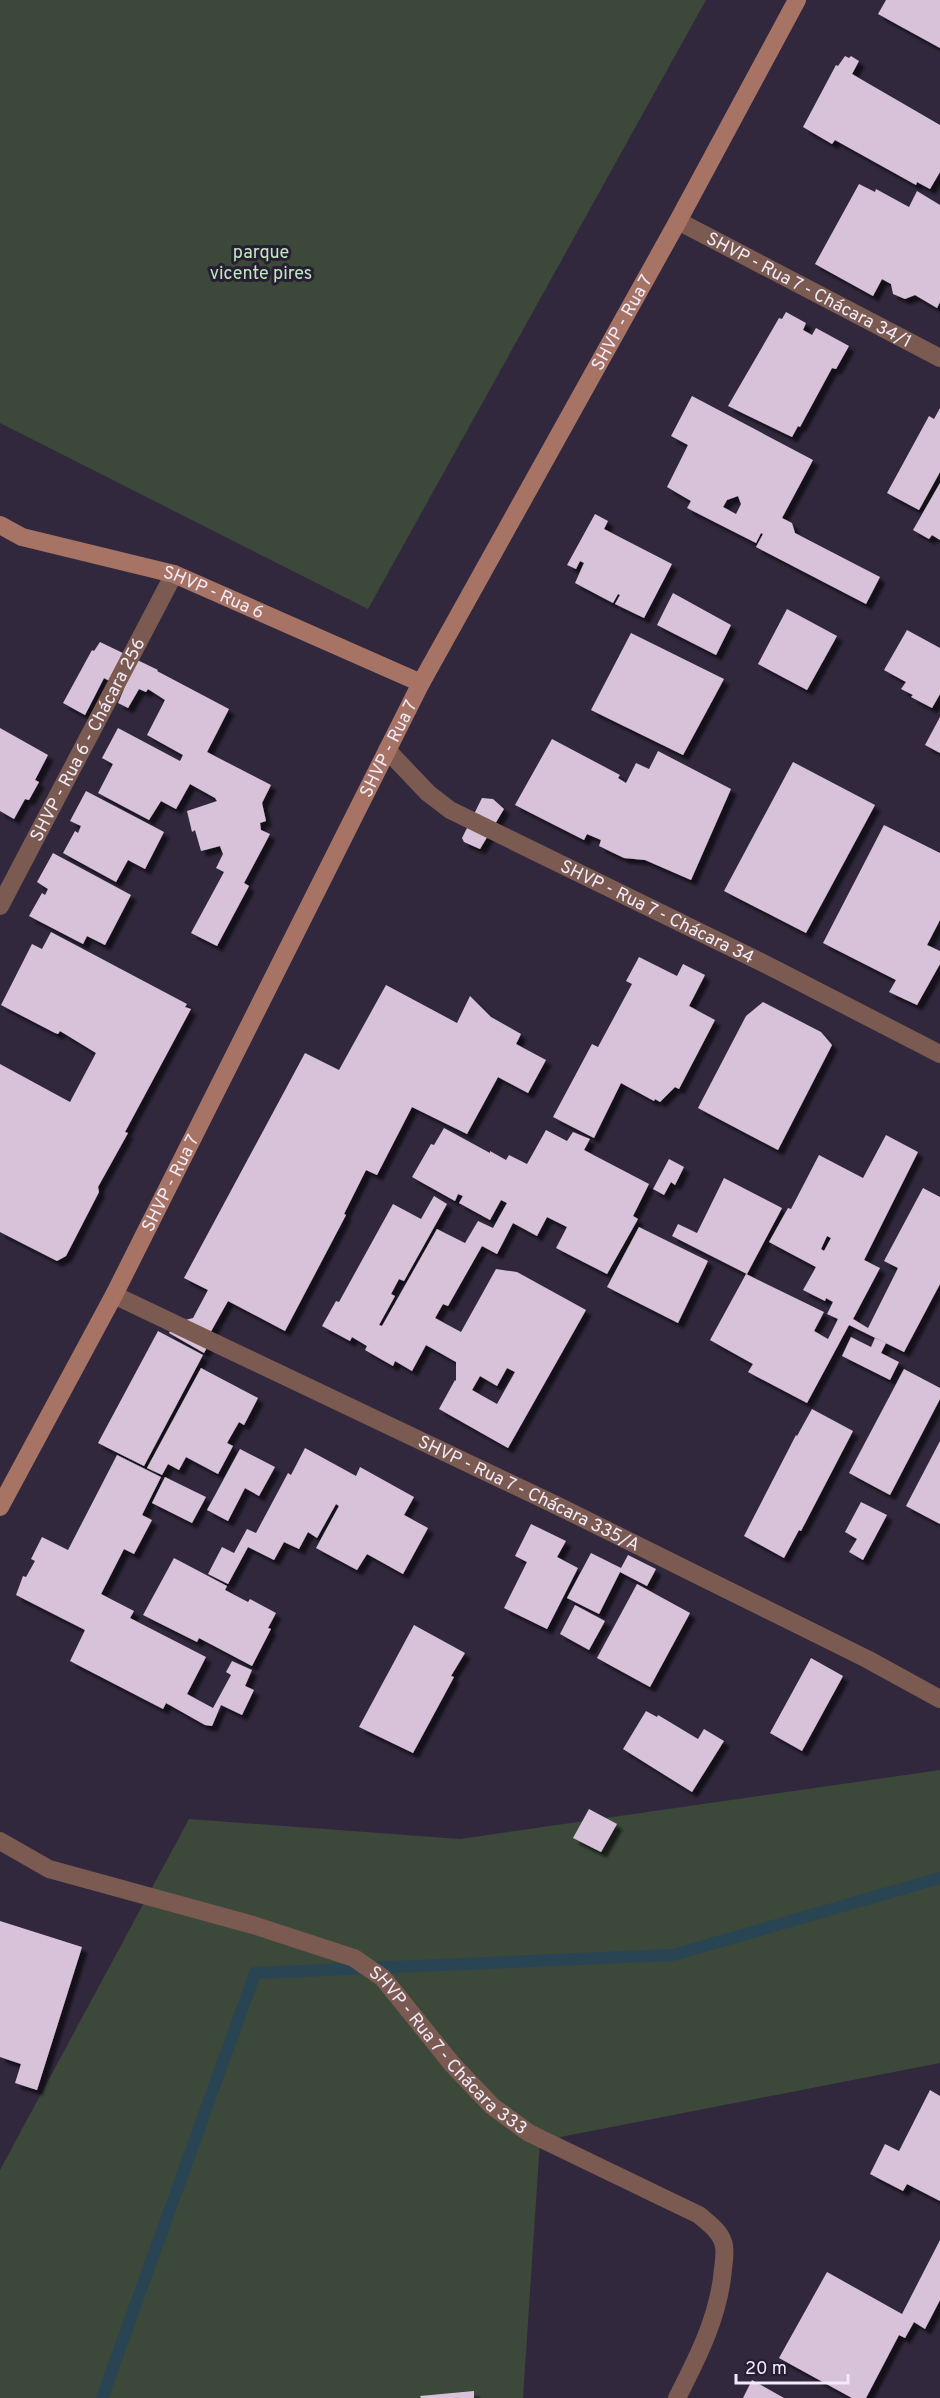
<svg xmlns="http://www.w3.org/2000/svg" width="940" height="2398" font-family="Overpass,sans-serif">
<defs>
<filter id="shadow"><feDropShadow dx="5.5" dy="5.5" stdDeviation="1.5" flood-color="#0009"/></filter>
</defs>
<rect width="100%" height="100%" fill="#31283d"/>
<g fill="#3b483a">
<path d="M0,0H706L368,609L0,423Z"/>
<path d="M940,1770V2063L540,2141L523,2398H0V2170L189,1819L460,1839Z"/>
</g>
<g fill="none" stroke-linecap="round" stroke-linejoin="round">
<path stroke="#294554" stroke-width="12" d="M102,2398L255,1973L673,1955L940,1878"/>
</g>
<g fill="#d8c2da" fill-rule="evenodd" filter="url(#shadow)">
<path d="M886,0H940V48L878,14Z"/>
<path d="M845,56L849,58L851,56L859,61L852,74L940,125V172L930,189L917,182L916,185L835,140L832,144L803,127L836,65L838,66Z"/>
<path d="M859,184L875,192L876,189L909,207L917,191L940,205V302L937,308L915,295L905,299L893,294L891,284L882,279L873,296L815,264Z"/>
<path d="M786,312L806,323L803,330L812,335L816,328L849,346L836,369L832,368L800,427L798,426L792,437L728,406L779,318L782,319Z"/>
<path d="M692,396L813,460L782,518L792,523L795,533L880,577L866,604L756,547L763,534L761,533L756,543L687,508L691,501L667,487L688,445L671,436ZM738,496L741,504L736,514L723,507L727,500Z"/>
<path d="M940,408V472L919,510L887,493L929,416L934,419Z"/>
<path d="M940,483V540L932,535L929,539L913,530Z"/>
<path d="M595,514L608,521L604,529L672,564L644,618L615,604L620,595L618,594L613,603L575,583L584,563L580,561L576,569L567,565Z"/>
<path d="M673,593L731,625L716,655L657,625Z"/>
<path d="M787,609L837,636L807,690L758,664Z"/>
<path d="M907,630L940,648V694L932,708L911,697L913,695L901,689L906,682L884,670Z"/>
<path d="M631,633L724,679L683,755L591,710Z"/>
<path d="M100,642L158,670L157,671L229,709L207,752L271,785L262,803L266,821L260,823L261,830L270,834L244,883L249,886L217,946L191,933L224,872L216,868L223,854L220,846L201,851L195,830L192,832L187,811L217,801L215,798L190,784L176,809L161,801L149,820L98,793L113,764L102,758L118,728L180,761L183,755L147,735L165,700L148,689L146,692L139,689L128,708L118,703L124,689L104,678L85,715L63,703L92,650L94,651Z"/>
<path d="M940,717V753L925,745Z"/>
<path d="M0,728L48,755L35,780L39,782L29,800L25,799L14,819L0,811Z"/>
<path d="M552,739L620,775L618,778L626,783L636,763L649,769L658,751L731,789L691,880L645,860L624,858L599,846L601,840L587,834L584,840L515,805Z"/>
<path d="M793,762L875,805L806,933L724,891Z"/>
<path d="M86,791L164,832L145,869L128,860L116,882L63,853L75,831L78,833L81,826L70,821Z"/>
<path d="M482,798L493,799L504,809L480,849L464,842L462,838Z"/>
<path d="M884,825L940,853V920L927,945L940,951V964L917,1005L889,992L896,980L823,943Z"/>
<path d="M53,853L131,895L105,945L87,936L83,944L29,916L42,893L45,895L48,889L37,882Z"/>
<path d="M51,932L187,1004L185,1007L191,1009L125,1132L128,1133L98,1187L99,1192L66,1256L57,1261L0,1232V1064L70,1102L96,1053L60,1031L58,1034L55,1033L1,1005L32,944L42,949Z"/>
<path d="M639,957L677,976L683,964L705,975L689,1006L715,1020L679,1089L675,1087L660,1102L655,1099L654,1101L621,1083L594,1138L553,1117L592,1044L598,1047L632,984L626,981Z"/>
<path d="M386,985L457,1023L470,996L491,1017L521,1034L516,1044L546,1060L528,1093L498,1077L467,1134L412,1107L377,1175L366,1170L344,1214L346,1215L285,1331L228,1301L209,1335L212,1338L204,1353L169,1333L174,1323L193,1318L208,1290L184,1278L305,1053L339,1070Z"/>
<path d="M763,1002L821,1032L832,1045L778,1150L698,1108L746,1016Z"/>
<path d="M444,1128L490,1153V1151L506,1160L509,1155L527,1164L546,1130L567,1141L573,1132L590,1139L584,1150L649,1184L633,1216L638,1219L607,1274L556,1248L567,1227L547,1217L537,1236L513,1223L497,1254L482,1246L448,1306L443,1304L435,1318L461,1332L496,1269L517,1272L586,1310L508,1448L439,1409L455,1380L456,1381V1362L426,1345L412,1371L395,1361L393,1366L365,1350L367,1346L352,1337L350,1341L322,1326L336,1301L339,1302L393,1204L421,1219L434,1196L447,1204L404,1281L399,1279L391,1294L395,1296L379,1325L382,1326L437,1229L465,1243L478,1221L493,1228L507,1203L501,1200L490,1220L459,1203L463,1196L458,1194L455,1201L412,1177L431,1144L434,1145ZM507,1368L515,1372L497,1404L472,1390L480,1376L497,1386Z"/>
<path d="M886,1135L918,1152L864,1260L880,1268L853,1319L868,1328L898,1268L884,1261L923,1188L940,1197V1284L904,1352L849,1325L807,1403L748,1372L753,1364L710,1340L746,1274L824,1312L814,1331L828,1339L838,1319L827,1314L833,1302L826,1298L825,1301L803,1290L816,1267L769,1242L788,1208L791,1209L819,1155L863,1178ZM827,1236L831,1238L824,1251L821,1249Z"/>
<path d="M669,1159L684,1167L675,1185L671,1182L664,1195L653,1189Z"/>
<path d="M724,1178L782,1208L747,1274L672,1236L678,1224L697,1233Z"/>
<path d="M639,1227L708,1261L678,1323L607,1287Z"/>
<path d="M158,1331L203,1355L144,1466L98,1443Z"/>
<path d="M851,1337L871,1347L875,1338L886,1343L881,1353L899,1362L890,1380L842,1356Z"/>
<path d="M201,1368L258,1398L244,1425L239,1422L227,1443L233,1446L218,1474L186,1457L179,1470L168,1464L162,1475L147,1468Z"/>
<path d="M904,1369L940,1388V1399L890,1495L849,1473Z"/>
<path d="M812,1409L853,1431L801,1531L799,1530L784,1558L744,1536L796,1435L797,1436Z"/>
<path d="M940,1441V1524L906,1506Z"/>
<path d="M305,1448L356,1476L360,1467L414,1497L404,1515L428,1528L403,1574L367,1554L357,1570L316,1548L339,1506L336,1504L317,1538L308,1532L299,1549L284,1542L274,1560L248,1547L228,1584L208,1574L222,1547L234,1553L247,1529L256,1533L288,1473L291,1475Z"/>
<path d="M240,1449L275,1467L259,1496L245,1488L228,1521L207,1510Z"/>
<path d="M117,1455L161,1477L142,1515L152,1520L134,1554L124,1549L101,1594L134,1611L130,1618L206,1657L187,1694L213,1708L231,1675L226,1672L232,1661L252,1670L245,1686L254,1690L242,1715L221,1705L212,1726L205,1725L166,1703L163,1709L70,1661L85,1630L16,1595L23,1576L26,1577L35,1561L31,1559L42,1537L68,1550Z"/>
<path d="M165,1477L206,1497L192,1523L152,1503Z"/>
<path d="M861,1502L887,1515L863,1560L849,1552L857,1539L845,1532Z"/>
<path d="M531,1524L566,1541L557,1557L578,1568L547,1629L504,1608L527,1562L515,1556Z"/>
<path d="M591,1553L621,1568L628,1555L656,1569L647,1586L620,1572L599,1614L567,1598Z"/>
<path d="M174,1558L227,1586L225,1590L248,1602L250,1599L276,1613L268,1628L271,1629L252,1666L199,1638L197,1642L143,1615Z"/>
<path d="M637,1584L690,1613L650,1687L597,1658Z"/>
<path d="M575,1605L605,1621L589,1650L560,1634Z"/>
<path d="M414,1625L465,1653L451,1676L454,1677L413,1753L359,1727Z"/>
<path d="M811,1658L843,1676L802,1751L770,1733Z"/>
<path d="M646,1711L657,1717L658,1715L698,1739L704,1729L724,1741L692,1792L623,1749Z"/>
<path d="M589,1809L617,1824L601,1852L573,1838Z"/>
<path d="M0,1921L82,1947L37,2090L15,2083L21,2064L0,2057Z"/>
<path d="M930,2090L940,2096V2201L907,2184L903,2191L870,2174L885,2144L899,2151Z"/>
<path d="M940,2240V2300L925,2329L914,2322L905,2338L899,2335L866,2398H852L779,2358L827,2272L902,2314Z"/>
<path d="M752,2380L784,2398H743Z"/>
<path d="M474,2391V2398H421L420,2396Z"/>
</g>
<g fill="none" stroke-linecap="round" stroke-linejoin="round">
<g stroke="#7b5a51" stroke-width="18">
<path id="s1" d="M678,221L940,358"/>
<path id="s2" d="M387,750L428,793L450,810L767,965L940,1054"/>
<path id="s3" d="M0,906L174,574"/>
<path id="s4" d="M114,1295L560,1507L867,1659L940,1699"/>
<path id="s5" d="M0,1841L49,1869L253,1925L354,1958L383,1978L452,2064L492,2106L529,2133L699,2215C708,2223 719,2230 723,2242C726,2250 724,2261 723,2269C719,2316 698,2357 677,2398"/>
</g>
<g stroke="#a77365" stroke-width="18">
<path id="s6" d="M0,525L22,537L174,574L421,683"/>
<path id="s7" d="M0,1507L114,1295L421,683L678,221L797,0"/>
</g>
</g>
<g text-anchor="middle" stroke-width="6" stroke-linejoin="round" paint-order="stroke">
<g font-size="18" fill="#bfe8bd" stroke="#271e33">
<text x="261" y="258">parque<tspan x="261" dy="21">vicente pires</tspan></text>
</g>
<g font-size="18" fill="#f0eaf9" stroke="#271e33">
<text dy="6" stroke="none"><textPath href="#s1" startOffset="148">SHVP - Rua 7 - Chácara 34/1</textPath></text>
<text dy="6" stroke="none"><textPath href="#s7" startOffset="1338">SHVP - Rua 7</textPath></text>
<text dy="6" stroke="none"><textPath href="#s6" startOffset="225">SHVP - Rua 6</textPath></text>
<text dy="6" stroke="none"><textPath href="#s3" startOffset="188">SHVP - Rua 6 - Chácara 256</textPath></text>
<text dy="6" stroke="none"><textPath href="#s7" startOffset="852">SHVP - Rua 7</textPath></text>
<text dy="6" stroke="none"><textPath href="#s2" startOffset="318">SHVP - Rua 7 - Chácara 34</textPath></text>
<text dy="6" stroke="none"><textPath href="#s7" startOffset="366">SHVP - Rua 7</textPath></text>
<text dy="6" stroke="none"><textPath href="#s4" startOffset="460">SHVP - Rua 7 - Chácara 335/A</textPath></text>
<text dy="6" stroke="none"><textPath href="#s5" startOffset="507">SHVP - Rua 7 - Chácara 333</textPath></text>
</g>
</g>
<path d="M736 2374v9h112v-9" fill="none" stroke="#f0eaf9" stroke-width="3"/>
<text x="745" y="2374" font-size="18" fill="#f0eaf9" stroke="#271e33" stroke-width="4.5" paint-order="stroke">20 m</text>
</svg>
